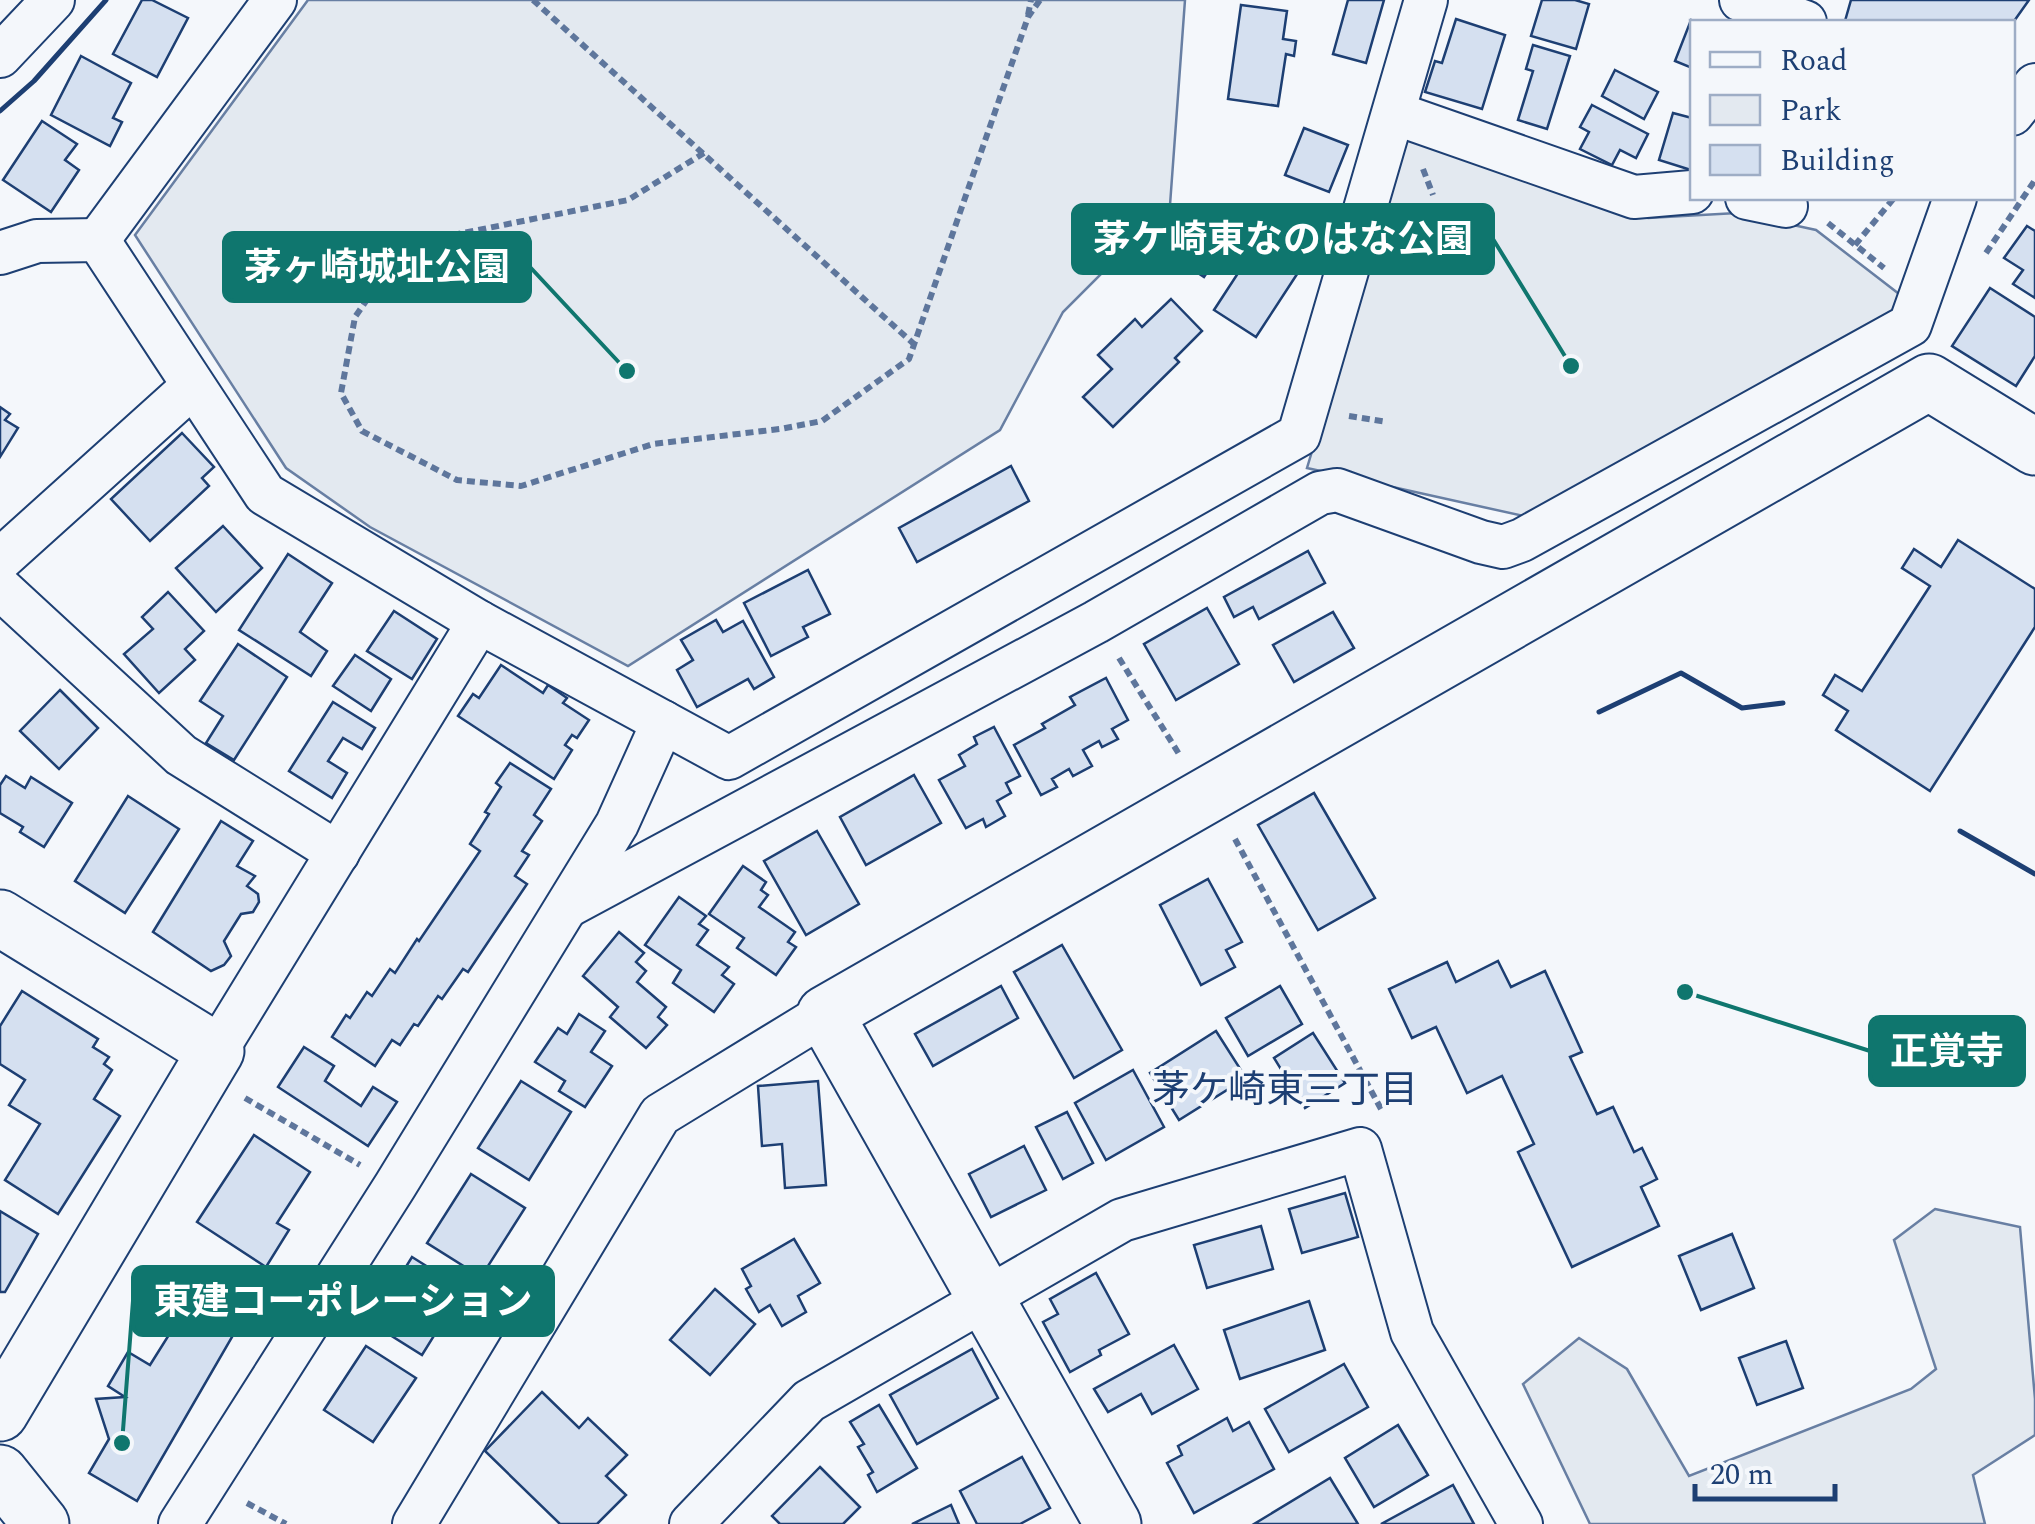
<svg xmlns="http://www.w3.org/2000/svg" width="2035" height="1524" font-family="Spectral,'Noto Sans JP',serif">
<rect width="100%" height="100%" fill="#f4f7fb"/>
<g fill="#e3e9f0" stroke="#687fa3" stroke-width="2.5">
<path d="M308,0H1185L1170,205L1063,312L1000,430L628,666L370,527L286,468L135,235Z"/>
<path d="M1407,136L1648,218L1737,213L1816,230L1903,297L1884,320L1537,519L1307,468Z"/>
<path d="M1935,1209L2020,1227L2035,1399V1435L1973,1475L1985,1524H1590L1523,1384L1579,1338L1627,1369L1689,1476L1911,1389L1936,1369L1894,1240Z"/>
</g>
<g fill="#d5e0f0" stroke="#1d3f73" stroke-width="2.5">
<path d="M142,0H152L188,18L157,77L113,54Z"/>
<path d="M1348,0H1384L1366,63L1333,54Z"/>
<path d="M1542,0H1575L1589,4L1576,49L1531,36Z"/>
<path d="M1851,0H2029L2012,24V22H1850L1845,21Z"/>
<path d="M1241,5L1287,11L1283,39L1296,41L1294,56L1286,54L1278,106L1228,99Z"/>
<path d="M1456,19L1505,35L1482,109L1425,92L1435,61L1442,63Z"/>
<path d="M1691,20L1697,22H1692V68L1675,61Z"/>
<path d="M1533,45L1570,56L1547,129L1518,120L1533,71L1526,69Z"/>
<path d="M81,56L131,83L113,118L122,122L110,146L51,115Z"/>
<path d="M1615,70L1658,92L1644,119L1602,96Z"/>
<path d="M1592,105L1648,134L1636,158L1620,150L1612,165L1580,149L1589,132L1580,127Z"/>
<path d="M1673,113L1692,118L1691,170L1659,160Z"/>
<path d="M42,121L77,144L65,160L79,170L51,212L3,180Z"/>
<path d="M1304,128L1348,145L1329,192L1285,175Z"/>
<path d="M1206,218L1232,235L1204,277L1178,260Z"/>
<path d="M2027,226L2035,231V298L2013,284L2023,270L2004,258Z"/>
<path d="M1259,241L1301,268L1256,337L1214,310Z"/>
<path d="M1990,288L2035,317V356L2016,386L1952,346Z"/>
<path d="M1171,299L1202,331L1175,358L1179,362L1113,427L1083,397L1112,369L1098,355L1135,319L1142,327Z"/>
<path d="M0,407L10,414L5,420L18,428L0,457Z"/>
<path d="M182,433L214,467L202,478L209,486L150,541L111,499Z"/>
<path d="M1011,466L1029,501L917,562L899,528Z"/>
<path d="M223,526L262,568L216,612L176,568Z"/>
<path d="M1958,540L2035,589V627L1930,791L1836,730L1848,711L1823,695L1835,675L1862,691L1930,586L1902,568L1914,549L1941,567Z"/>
<path d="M1308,551L1325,583L1259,619L1253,607L1234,617L1224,597Z"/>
<path d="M288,554L332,583L300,632L327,651L311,676L239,630Z"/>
<path d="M808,570L830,614L803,627L808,637L771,656L744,603Z"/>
<path d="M168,592L204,631L185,649L195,660L159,693L124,654L153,629L142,617Z"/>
<path d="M1207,608L1239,664L1176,700L1144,644Z"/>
<path d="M394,611L437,639L412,679L367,651Z"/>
<path d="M1333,612L1354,648L1294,682L1273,645Z"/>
<path d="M716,620L723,632L743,621L774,677L754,689L748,679L697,707L677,670L693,660L681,640Z"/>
<path d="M238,644L287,677L234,760L206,743L223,716L200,701Z"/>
<path d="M355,655L391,679L371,711L333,686Z"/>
<path d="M501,665L543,693L548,685L567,698L563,703L589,720L577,738L572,735L565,745L572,750L554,779L458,716L473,694L479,698Z"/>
<path d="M1106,678L1128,720L1112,729L1118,739L1102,747L1099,741L1083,750L1092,766L1073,776L1069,769L1052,779L1057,787L1041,795L1014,745L1045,728L1042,724L1075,705L1070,697Z"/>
<path d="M60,690L98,728L59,769L20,731Z"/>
<path d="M333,702L375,728L362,749L343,738L328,761L347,773L332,798L289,771Z"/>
<path d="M994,727L1020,776L1006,783L1011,793L997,801L1005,816L986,827L983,819L966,828L939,780L965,766L959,755L977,744L974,737Z"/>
<path d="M510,763L551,789L534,815L542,821L522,851L529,855L515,876L527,884L468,972L463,969L442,999L438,996L418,1026L414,1024L400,1045L392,1040L375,1066L332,1037L346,1015L350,1018L367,992L372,996L390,969L395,973L417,939L419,941L480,851L470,844L489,814L485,812L501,787L496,783Z"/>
<path d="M914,775L941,823L866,865L840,817Z"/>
<path d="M6,776L25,788L31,777L72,803L44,847L20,832L23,827L0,813V785Z"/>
<path d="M1314,793L1375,898L1318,930L1258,825Z"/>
<path d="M128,796L179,829L125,913L75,881Z"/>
<path d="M221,821L253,841L237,866L255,876L247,886L258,894L259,902L253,912L241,914L224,941L231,956L224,965L211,971L153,932Z"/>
<path d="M817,831L859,904L806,935L764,861Z"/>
<path d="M743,866L766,882L761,890L768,895L759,907L795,932L788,942L796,947L776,975L737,948L744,938L709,914Z"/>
<path d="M1208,879L1242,942L1226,950L1235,967L1201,985L1160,905Z"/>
<path d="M679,897L706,916L699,924L708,930L697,945L729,967L722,975L734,984L714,1012L673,983L681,970L645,945Z"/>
<path d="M619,932L644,953L636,962L646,971L637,982L666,1007L658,1017L667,1025L646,1048L610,1017L618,1007L583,976Z"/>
<path d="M1062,945L1122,1050L1074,1078L1014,972Z"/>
<path d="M1498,961L1511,987L1545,971L1582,1052L1570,1057L1597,1114L1613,1107L1634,1152L1642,1148L1657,1179L1641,1187L1659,1226L1572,1267L1518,1152L1534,1144L1502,1076L1467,1093L1436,1027L1412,1038L1389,989L1447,962L1456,982Z"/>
<path d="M1001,986L1018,1018L933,1066L915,1034Z"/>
<path d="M1280,986L1302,1024L1248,1056L1226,1018Z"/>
<path d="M22,991L98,1039L93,1047L109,1057L104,1064L112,1070L94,1099L120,1116L58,1214L5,1180L40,1124L9,1105L25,1080L0,1064V1026Z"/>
<path d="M579,1014L605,1031L591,1052L612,1066L585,1107L559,1091L565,1081L535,1062L558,1028L567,1034Z"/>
<path d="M1216,1031L1246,1078L1179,1120L1150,1073Z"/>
<path d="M1313,1033L1345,1083L1305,1108L1274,1058Z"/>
<path d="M304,1047L334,1066L325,1081L361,1106L373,1087L397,1102L368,1146L278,1087Z"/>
<path d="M1133,1070L1164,1127L1106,1160L1075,1103Z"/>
<path d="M521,1081L571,1112L529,1180L478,1148Z"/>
<path d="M818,1081L826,1185L785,1188L782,1144L762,1146L758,1086Z"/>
<path d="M1067,1112L1093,1163L1063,1179L1036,1127Z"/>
<path d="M254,1135L310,1172L277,1223L289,1230L266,1267L197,1222Z"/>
<path d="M1024,1146L1046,1190L991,1217L969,1174Z"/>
<path d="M471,1174L525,1208L481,1277L427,1243Z"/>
<path d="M1345,1193L1358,1237L1302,1253L1289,1209Z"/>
<path d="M0,1211L38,1234L5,1292H0Z"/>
<path d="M1261,1226L1273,1269L1207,1288L1194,1245Z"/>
<path d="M1732,1234L1754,1288L1701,1310L1679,1256Z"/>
<path d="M794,1239L820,1283L798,1296L806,1312L782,1326L770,1305L759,1312L746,1289L751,1286L742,1269Z"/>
<path d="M412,1257L463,1289L422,1355L371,1323Z"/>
<path d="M1096,1273L1129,1334L1099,1350L1101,1355L1070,1372L1043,1322L1058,1314L1050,1299Z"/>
<path d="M204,1279L250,1306L137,1501L89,1473L109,1439L96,1399L125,1397L108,1386L128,1352L150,1365Z"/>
<path d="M715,1289L755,1324L710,1375L670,1340Z"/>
<path d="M1309,1301L1325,1350L1240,1379L1224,1330Z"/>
<path d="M1786,1341L1803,1388L1757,1405L1739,1358Z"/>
<path d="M1174,1345L1198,1389L1152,1414L1141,1394L1108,1412L1094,1389Z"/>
<path d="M366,1346L416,1378L373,1442L324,1410Z"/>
<path d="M972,1349L998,1398L917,1444L890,1395Z"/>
<path d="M1344,1364L1368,1407L1289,1452L1265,1409Z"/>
<path d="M542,1392L579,1428L588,1418L627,1455L606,1476L626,1495L597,1524H560L485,1451Z"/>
<path d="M879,1405L917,1468L877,1492L868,1475L873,1472L858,1447L864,1444L850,1422Z"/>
<path d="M1227,1418L1233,1431L1249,1422L1274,1469L1194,1513L1167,1463L1182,1455L1178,1446Z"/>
<path d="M1398,1425L1428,1475L1374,1507L1345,1458Z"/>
<path d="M1022,1457L1050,1508L1020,1524H977L960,1491Z"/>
<path d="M820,1467L860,1507L843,1524H780L772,1516Z"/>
<path d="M1330,1478L1358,1524H1254Z"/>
<path d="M1453,1485L1474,1524H1381Z"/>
<path d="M951,1505L959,1524H912Z"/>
</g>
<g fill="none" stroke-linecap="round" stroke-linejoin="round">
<defs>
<g id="street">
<path d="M1741,0L1805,22"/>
<path d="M0,56L53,0"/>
<path d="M1394,113L1634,197L1692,192"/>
<path d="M2012,114L2035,85"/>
<path d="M1747,198L1786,206"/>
<path d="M98,240L275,0"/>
<path d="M0,253L37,241L98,240L265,494L479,622L729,758L1299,435L1426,0"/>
<path d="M0,560L193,386"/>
<path d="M0,588L181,755L338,853"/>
<path d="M568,906L1096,622L1320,493L1337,490L1481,542L1503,547L1522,540L1910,325L1955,198"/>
<path d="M216,1051L479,622"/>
<path d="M180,1524L395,1186L617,824L663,722"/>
<path d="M414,1524L660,1115L825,1014"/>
<path d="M691,1524L809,1401L1122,1220L1360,1149L1412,1332L1521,1524"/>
</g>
<g id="secondary">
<path d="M0,918L216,1051L0,1413"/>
<path d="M0,1473L41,1524"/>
<path d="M1113,1524L825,1014L1929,382L2035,447"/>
</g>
</defs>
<use href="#street" stroke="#1d3f73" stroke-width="46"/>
<use href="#secondary" stroke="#1d3f73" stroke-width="59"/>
<g stroke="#5e769c" stroke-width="6" stroke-dasharray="8 5" stroke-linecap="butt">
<path d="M533,0L915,345"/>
<path d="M1028,15L1031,0"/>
<path d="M704,153L628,200L453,235L389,268L355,317L341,393L362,431L457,480L521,486L653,444L780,429L822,421L909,359L1028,17L1040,0"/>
<path d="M1423,169L1433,195"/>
<path d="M1828,223L1884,268"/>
<path d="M1855,245L1894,198"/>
<path d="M1986,253L2035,180"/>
<path d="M1349,416L1387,422"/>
<path d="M1119,658L1179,754"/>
<path d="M1235,839L1381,1109"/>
<path d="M245,1098L360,1165"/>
<path d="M247,1503L286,1524"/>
</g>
<use href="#street" stroke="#f4f7fb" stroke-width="42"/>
<use href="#secondary" stroke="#f4f7fb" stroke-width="55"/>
<g stroke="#1d3f73" stroke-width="5">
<path d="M0,111L34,81L106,0"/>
<path d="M1599,712L1681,673L1742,708L1783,703"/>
<path d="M1960,831L2035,874"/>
</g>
</g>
<g text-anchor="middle" stroke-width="8" stroke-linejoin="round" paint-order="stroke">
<g font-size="38" fill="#1d3f73" stroke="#f4f7fb">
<text x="1285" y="1102">茅ケ崎東三丁目</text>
</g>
</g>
<path fill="none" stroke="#0f766e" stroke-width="4" d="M1571 366L1493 239M627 371L530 267M1685 992L1870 1051M122 1443L133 1301"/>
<g fill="#0f766e" stroke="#f4f7fb" stroke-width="4">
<circle cx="1571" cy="366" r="10"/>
<circle cx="627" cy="371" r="10"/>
<circle cx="1685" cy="992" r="10"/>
<circle cx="122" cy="1443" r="10"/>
</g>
<g fill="#0f766e" stroke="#0f766e" stroke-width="4">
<rect x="1073" y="205" width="420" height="68" rx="10"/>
<rect x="224" y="233" width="306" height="68" rx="10"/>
<rect x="1870" y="1017" width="154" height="68" rx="10"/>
<rect x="133" y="1267" width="420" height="68" rx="10"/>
</g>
<g font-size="38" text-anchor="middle" font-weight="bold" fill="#fff">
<text x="1283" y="252">茅ケ崎東なのはな公園</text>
<text x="377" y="280">茅ヶ崎城址公園</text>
<text x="1947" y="1064">正覚寺</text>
<text x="343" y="1314">東建コーポレーション</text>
</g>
<rect x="1690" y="20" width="325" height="180" fill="#f4f7fb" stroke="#9eadc5" stroke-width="2.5"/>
<rect x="1710" y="52" width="50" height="15" fill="#f4f7fb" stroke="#9eadc5" stroke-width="2.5"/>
<text x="1780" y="70" font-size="30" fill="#1d3f73">Road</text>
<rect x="1710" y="95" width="50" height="30" fill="#e3e9f0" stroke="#9eadc5" stroke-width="2.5"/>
<text x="1780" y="120" font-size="30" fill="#1d3f73">Park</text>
<rect x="1710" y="145" width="50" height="30" fill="#d5e0f0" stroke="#9eadc5" stroke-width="2.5"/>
<text x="1780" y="170" font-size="30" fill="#1d3f73">Building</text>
<path d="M1695 1484v15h140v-15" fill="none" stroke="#1d3f73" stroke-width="5"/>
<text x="1710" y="1484" font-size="30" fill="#1d3f73" stroke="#f4f7fb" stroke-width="8" paint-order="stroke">20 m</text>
</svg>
